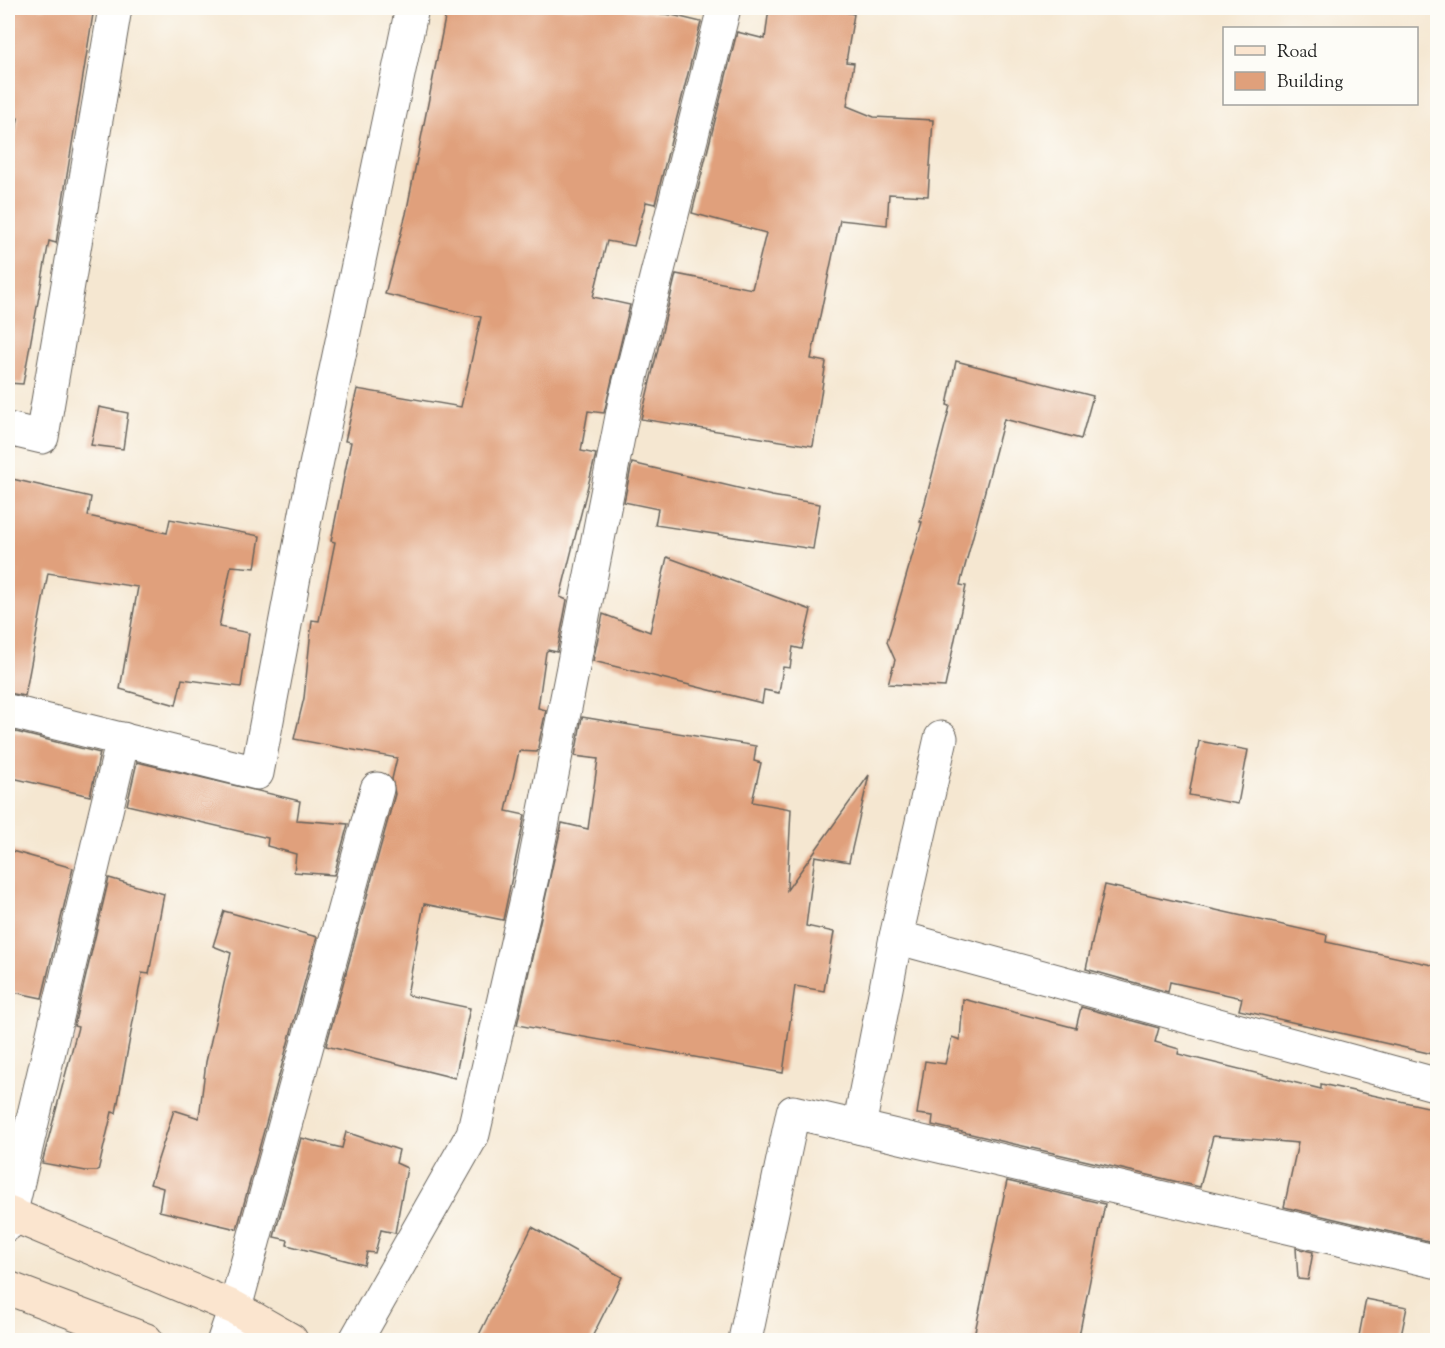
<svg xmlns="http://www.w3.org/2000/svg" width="1445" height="1348" font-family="'Sorts Mill Goudy',serif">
<rect width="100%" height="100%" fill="#fdfcf7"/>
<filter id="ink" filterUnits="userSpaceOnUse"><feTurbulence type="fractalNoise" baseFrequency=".0167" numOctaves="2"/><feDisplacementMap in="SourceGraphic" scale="12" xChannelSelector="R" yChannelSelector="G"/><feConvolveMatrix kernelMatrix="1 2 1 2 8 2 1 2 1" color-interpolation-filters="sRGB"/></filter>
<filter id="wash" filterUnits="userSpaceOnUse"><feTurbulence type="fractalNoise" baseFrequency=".008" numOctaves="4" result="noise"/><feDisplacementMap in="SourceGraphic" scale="24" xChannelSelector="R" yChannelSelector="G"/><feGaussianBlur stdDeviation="1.35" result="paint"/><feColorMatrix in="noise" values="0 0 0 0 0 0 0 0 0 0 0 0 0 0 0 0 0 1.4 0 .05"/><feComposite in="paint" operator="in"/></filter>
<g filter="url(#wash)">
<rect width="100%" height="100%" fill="#f5e7d1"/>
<g id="blocks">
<g fill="#e0a07b">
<path d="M8,8H94L56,243L49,241L23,384L8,383V188L18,118L8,116Z"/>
<path d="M447,8H616L672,15L701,22L655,204L646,202L634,246L607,241L593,297L630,305L604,413L588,411L581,451L596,454L560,597L567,600L557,652L548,650L546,652L538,708L546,710L537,752L519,751L506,811L525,815L503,920L424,904L407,995L470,1008L455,1078L326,1046L395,794L392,779L397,758L294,739L304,698L312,620L319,621L335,542L331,541L351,442L345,441L357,389L461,407L481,317L385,294L406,214Z"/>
<path d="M769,8H826L854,14L846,62L854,63L847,106L874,117L933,120L928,196L889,194L887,225L840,220L811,359L826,362L813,446L641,419L676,274L752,289L766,233L692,213L737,32L765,39Z"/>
<path d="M956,361L1093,396L1081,439L1004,419L960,585L966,586L945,687L888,684L895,660L887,642L922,522H920L950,406L947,405Z"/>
<path d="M99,407L128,413L123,449L91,445Z"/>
<path d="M632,463L772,496L820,504L813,549L655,525L658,509L624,502Z"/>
<path d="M8,478L91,497L88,516L167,533L170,519L260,536L255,568L231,566L219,627L249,633L241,687L182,679L176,705L120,689L138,587L48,573L25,696L8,693Z"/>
<path d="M667,557L811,610L802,649L793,647L790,668L783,667L779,693L764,690L762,703L593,661L603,614L650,632Z"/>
<path d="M582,717L756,746L754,761L761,763L752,802L791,809L787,890L869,775L849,862L815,856L806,926L834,932L824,991L795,986L783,1073L517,1025L562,823L588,829L598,759L575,756Z"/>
<path d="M8,730L100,753L90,796L8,777Z"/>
<path d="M1199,741L1248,750L1238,804L1189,795Z"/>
<path d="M137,762L300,801L297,820L348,824L334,875L294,872L296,854L267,846L268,838L127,805Z"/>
<path d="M8,850L73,868L42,998L8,991Z"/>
<path d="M109,878L164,894L149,974L142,973L116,1113L112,1112L98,1171H86L42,1163L78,1027L74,1026Z"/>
<path d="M1105,885L1327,935L1326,942L1437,966V1055L1239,1010L1242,998L1170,982L1168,992L1086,969Z"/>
<path d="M224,911L317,937L237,1229L159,1211L163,1188L150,1184L174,1110L199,1118L206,1062L231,953L213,946Z"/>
<path d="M963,999L1076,1028L1081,1007L1159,1028L1155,1042L1179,1049L1178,1054L1321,1089V1084L1437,1109V1243L1284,1207L1298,1143L1213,1136L1200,1187L932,1125L933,1116L917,1114L925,1061L945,1064L952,1037L960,1040Z"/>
<path d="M346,1132L399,1150L396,1163L407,1168L395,1233L381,1230L375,1253L367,1252L364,1265L287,1245L288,1240L274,1237L301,1138L342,1148Z"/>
<path d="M1007,1181L1105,1204L1078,1341H973Z"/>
<path d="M532,1227L622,1277L590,1341H476Z"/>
<path d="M1296,1248L1313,1252L1308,1280L1298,1279Z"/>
<path d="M1366,1299L1407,1307L1400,1341H1358Z"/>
</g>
</g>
</g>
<g filter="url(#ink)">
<use href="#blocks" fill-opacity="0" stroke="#68635b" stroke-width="1.5"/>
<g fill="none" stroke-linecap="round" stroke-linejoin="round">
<defs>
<g id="street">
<path d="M8,429L42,437L115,8"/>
<path d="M8,711L257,773L307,508L412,8"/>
<path d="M896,937L1438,1085"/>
<path d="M859,1127L896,937L941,738"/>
<path d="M8,1224L123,739"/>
<path d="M224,1340L235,1308L377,789"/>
<path d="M356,1340L473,1134L532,877L625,401L724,8"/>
<path d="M745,1340L793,1112L1438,1262"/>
</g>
<g id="secondary">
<path d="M8,1213L235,1308L291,1340"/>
<path d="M8,1288L146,1340"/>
</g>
</defs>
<use href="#street" stroke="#68635b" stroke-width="35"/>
<use href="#secondary" stroke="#68635b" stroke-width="35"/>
<use href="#street" stroke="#fff" stroke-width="33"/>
<use href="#secondary" stroke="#fbe5cf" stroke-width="33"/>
</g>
</g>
<rect width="1445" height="1348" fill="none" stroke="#fdfcf7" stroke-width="30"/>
<rect x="1223" y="27" width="195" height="78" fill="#fdfcf7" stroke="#a3a29f" stroke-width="1.5"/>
<rect x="1235" y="46" width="30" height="9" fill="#fbe5cf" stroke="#a3a29f" stroke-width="1.5"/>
<text x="1277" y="57" font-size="18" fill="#1c1c1c">Road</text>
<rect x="1235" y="72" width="30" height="18" fill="#e0a07b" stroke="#a3a29f" stroke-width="1.5"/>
<text x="1277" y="87" font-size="18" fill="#1c1c1c">Building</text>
</svg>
